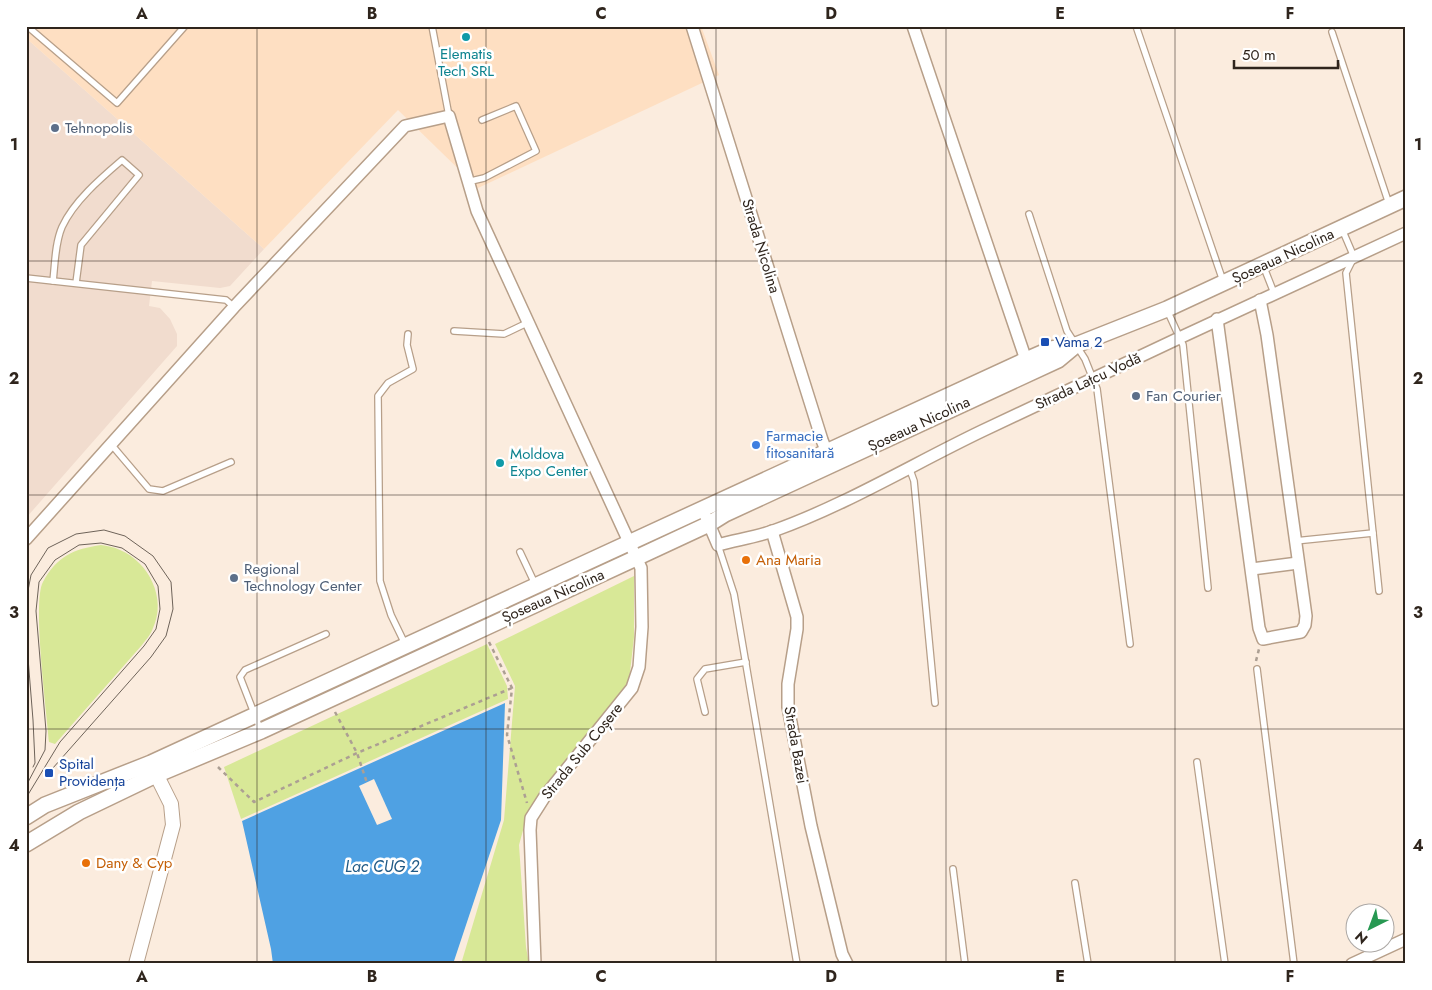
<svg xmlns="http://www.w3.org/2000/svg" width="1432" height="990" font-family="Jost,sans-serif">
<rect width="100%" height="100%" fill="#fbecde"/>
<path fill="#f1dcce" d="M26,38L264,249L230,286L220,288L152,281L149,306L160,308L170,319L177,334V346L26,518Z"/>
<path fill="#fedfc2" d="M26,26H701L719,75L478,188L398,110L264,249L26,38Z"/>
<g fill="#d8e897">
<path d="M101,545C107,546 114,547 120,550C149,562 167,599 153,628C151,634 146,640 142,645L55,744L49,742C47,713 32,601 43,582C57,556 74,549 101,545Z"/>
<path d="M634,576V637L629,681L528,812L519,845L526,947L529,964H461L504,820L515,686L495,644Z"/>
<path d="M487,644L507,686L508,699L241,819L224,767Z"/>
</g>
<path fill="#4fa1e3" d="M505,703L501,820L453,964H273L271,949L242,821Z"/>
<path fill="#fbecde" d="M374,779L392,819L377,825L359,786Z"/>
<g fill="none" stroke-linecap="round" stroke-linejoin="round">
<defs>
<g id="service">
<path d="M27,26L117,103L185,26"/>
<path d="M432,26L449,116"/>
<path d="M1136,26L1223,281"/>
<path d="M1332,32L1389,204"/>
<path d="M467,182L484,178L536,151L516,106L482,120"/>
<path d="M1029,214L1067,331L1085,359L1097,389L1130,644"/>
<path d="M1342,229L1354,257L1346,273L1379,591"/>
<path d="M1263,265L1274,293"/>
<path d="M26,278L226,300L234,307"/>
<path d="M53,281C55,264 55,243 62,227C74,201 101,178 122,160L139,175L81,245L76,283"/>
<path d="M1167,310L1183,345L1208,588"/>
<path d="M454,331L504,334L527,323"/>
<path d="M110,443L149,489L163,491L231,462"/>
<path d="M909,467L914,481L935,703"/>
<path d="M1295,541L1373,533"/>
<path d="M718,545L734,594L797,964"/>
<path d="M520,552L536,586"/>
<path d="M406,646L391,615L380,581L378,396L388,383L413,369L407,345L408,334"/>
<path d="M1257,669L1294,964"/>
<path d="M705,712L697,679L705,669L746,662"/>
<path d="M261,731L240,677L245,670L326,634"/>
<path d="M1197,762L1225,964"/>
<path d="M953,869L965,964"/>
<path d="M1075,883L1088,964"/>
</g>
<g id="minor">
<path d="M692,26L822,440L829,458"/>
<path d="M913,26L1026,360"/>
<path d="M1217,319L1259,628L1263,639L1301,632L1305,625L1306,616L1267,335L1260,300"/>
<path d="M706,517L718,545C736,540 756,537 773,531C846,505 913,464 982,431C1123,364 1264,298 1406,233"/>
<path d="M772,531L797,617V629L788,684V707L811,826L842,954L847,964"/>
<path d="M26,539L234,307L405,126L449,116L477,211L641,568L642,627L639,667L632,688L545,796L531,818L530,830L535,964"/>
<path d="M1252,569L1298,563"/>
<path d="M1352,964L1406,939"/>
</g>
<path id="tertiary" d="M136,964L173,825L171,804L152,766"/>
<g id="secondary">
<path d="M26,817L45,805L151,763L1026,360L1051,349L1076,345L1167,309L1406,198"/>
<path d="M26,844L79,812L156,775L261,731L413,661L636,558L709,524L725,514L1058,360L1076,345"/>
</g>
</defs>
<use href="#service" stroke="#b79f89" stroke-width="8"/>
<use href="#minor" stroke="#b79f89" stroke-width="14"/>
<use href="#tertiary" stroke="#b79f89" stroke-width="16"/>
<use href="#secondary" stroke="#b79f89" stroke-width="18"/>
<g stroke="#ac9f93" stroke-width="2.5" stroke-dasharray="4 4" stroke-linecap="butt">
<path d="M489,642L512,688L507,735L527,803"/>
<path d="M1256,661L1259,649"/>
<path d="M335,712L357,753L367,783"/>
<path d="M218,767L254,802L357,753L512,688"/>
</g>
<use href="#service" stroke="#fff" stroke-width="5.5"/>
<use href="#minor" stroke="#fff" stroke-width="11"/>
<use href="#tertiary" stroke="#fff" stroke-width="14"/>
<use href="#secondary" stroke="#fff" stroke-width="15"/>
<g stroke="#6e6359" stroke-width="1">
<path d="M26,601L31,575L48,548L76,534L104,530L125,536L153,556L171,582L173,609L166,636L151,657L45,777"/>
<path d="M26,633L33,720L35,763L33,767"/>
<path d="M26,786L45,750L46,731L36,611L39,582L55,560L79,545L101,543L122,548L145,564L158,586L160,609L156,629L144,646L60,742L26,798"/>
</g>
</g>
<path fill="none" stroke="#2f251d" stroke-width="1" stroke-opacity="0.55" d="M257,26V964M486,26V964M716,26V964M946,26V964M1175,26V964M26,261H1406M26,495H1406M26,729H1406"/>
<g fill="#0f9aa8" stroke="#fff" stroke-width="2">
<circle cx="466" cy="37" r="5"/>
<circle cx="500" cy="463" r="5"/>
</g>
<g fill="#5c6f8a" stroke="#fff" stroke-width="2">
<circle cx="55" cy="128" r="5"/>
<circle cx="1136" cy="396" r="5"/>
<circle cx="234" cy="578" r="5"/>
</g>
<g fill="#1a4fb4" stroke="#fff" stroke-width="2">
<rect x="1040" y="337" width="10" height="10" rx="2.5"/>
<rect x="44" y="768" width="10" height="10" rx="2.5"/>
</g>
<circle fill="#3f7fe0" stroke="#fff" stroke-width="2" cx="756" cy="445" r="5"/>
<g fill="#e8710a" stroke="#fff" stroke-width="2">
<circle cx="746" cy="560" r="5"/>
<circle cx="86" cy="863" r="5"/>
</g>
<g text-anchor="middle" stroke-width="5" stroke-linejoin="round" paint-order="stroke">
<g font-size="15" fill="#0d838f" stroke="#fff">
<text x="466" y="59">Elematis<tspan x="466" dy="17">Tech SRL</tspan></text>
<text x="510" y="459" text-anchor="start">Moldova<tspan x="510" dy="17">Expo Center</tspan></text>
</g>
<g font-size="15" fill="#4e5e75" stroke="#fff" text-anchor="start">
<text x="65" y="133">Tehnopolis</text>
<text x="1146" y="401">Fan Courier</text>
<text x="244" y="574">Regional<tspan x="244" dy="17">Technology Center</tspan></text>
</g>
<g font-size="15" fill="#2f251d" stroke="#fff">
<text transform="translate(761 246) rotate(73)" y="5">Strada Nicolina</text>
<text transform="translate(1283 256) rotate(-25)" y="5">Șoseaua Nicolina</text>
<text transform="translate(1088 381) rotate(-25)" y="5">Strada Lațcu Vodă</text>
<text transform="translate(919 424) rotate(-25)" y="5">Șoseaua Nicolina</text>
<text transform="translate(553 596) rotate(-24)" y="5">Șoseaua Nicolina</text>
<text transform="translate(796 745) rotate(80)" y="5">Strada Bazei</text>
<text transform="translate(582 751) rotate(-51)" y="5">Strada Sub Coșere</text>
</g>
<g font-size="15" fill="#164399" stroke="#fff" text-anchor="start">
<text x="1055" y="347">Vama 2</text>
<text x="59" y="769">Spital<tspan x="59" dy="17">Providența</tspan></text>
</g>
<g font-size="15" fill="#366cbe" stroke="#fff" text-anchor="start">
<text x="766" y="441">Farmacie<tspan x="766" dy="17">fitosanitară</tspan></text>
</g>
<g font-size="15" fill="#c56008" stroke="#fff" text-anchor="start">
<text x="756" y="565">Ana Maria</text>
<text x="96" y="868">Dany &amp; Cyp</text>
</g>
<g font-size="16" font-style="italic" fill="#205a86" stroke="#fff">
<text x="382" y="872">Lac CUG 2</text>
</g>
</g>
<rect width="1432" height="990" fill="none" stroke="#ffffff" stroke-width="55"/>
<g transform="translate(1370 928) rotate(222)"><circle r="24" fill="#ffffff" stroke="#aca8a5"/>
<path d="M0-4L9 19L0 12L-9 19Z" fill="#279852"/>
<text y="-8" font-size="14" font-weight="bold" text-anchor="middle" fill="#2f251d">N</text>
</g>
<path d="M1234 60v8h104v-8" fill="none" stroke="#2f251d" stroke-width="2.5"/>
<text x="1242" y="60" font-size="15" fill="#2f251d" stroke="#ffffff" stroke-width="4" paint-order="stroke">50 m</text>
<rect x="28" y="28" width="1376" height="934" fill="none" stroke="#2f251d" stroke-width="2"/>
<g font-size="16" text-anchor="middle" font-weight="bold" fill="#2f251d">
<text x="142" y="19">A</text>
<text x="372" y="19">B</text>
<text x="601" y="19">C</text>
<text x="831" y="19">D</text>
<text x="1060" y="19">E</text>
<text x="1290" y="19">F</text>
<text x="14" y="150">1</text>
<text x="1418" y="150">1</text>
<text x="14" y="384">2</text>
<text x="1418" y="384">2</text>
<text x="14" y="618">3</text>
<text x="1418" y="618">3</text>
<text x="14" y="851">4</text>
<text x="1418" y="851">4</text>
<text x="142" y="982">A</text>
<text x="372" y="982">B</text>
<text x="601" y="982">C</text>
<text x="831" y="982">D</text>
<text x="1060" y="982">E</text>
<text x="1290" y="982">F</text>
</g>
</svg>
